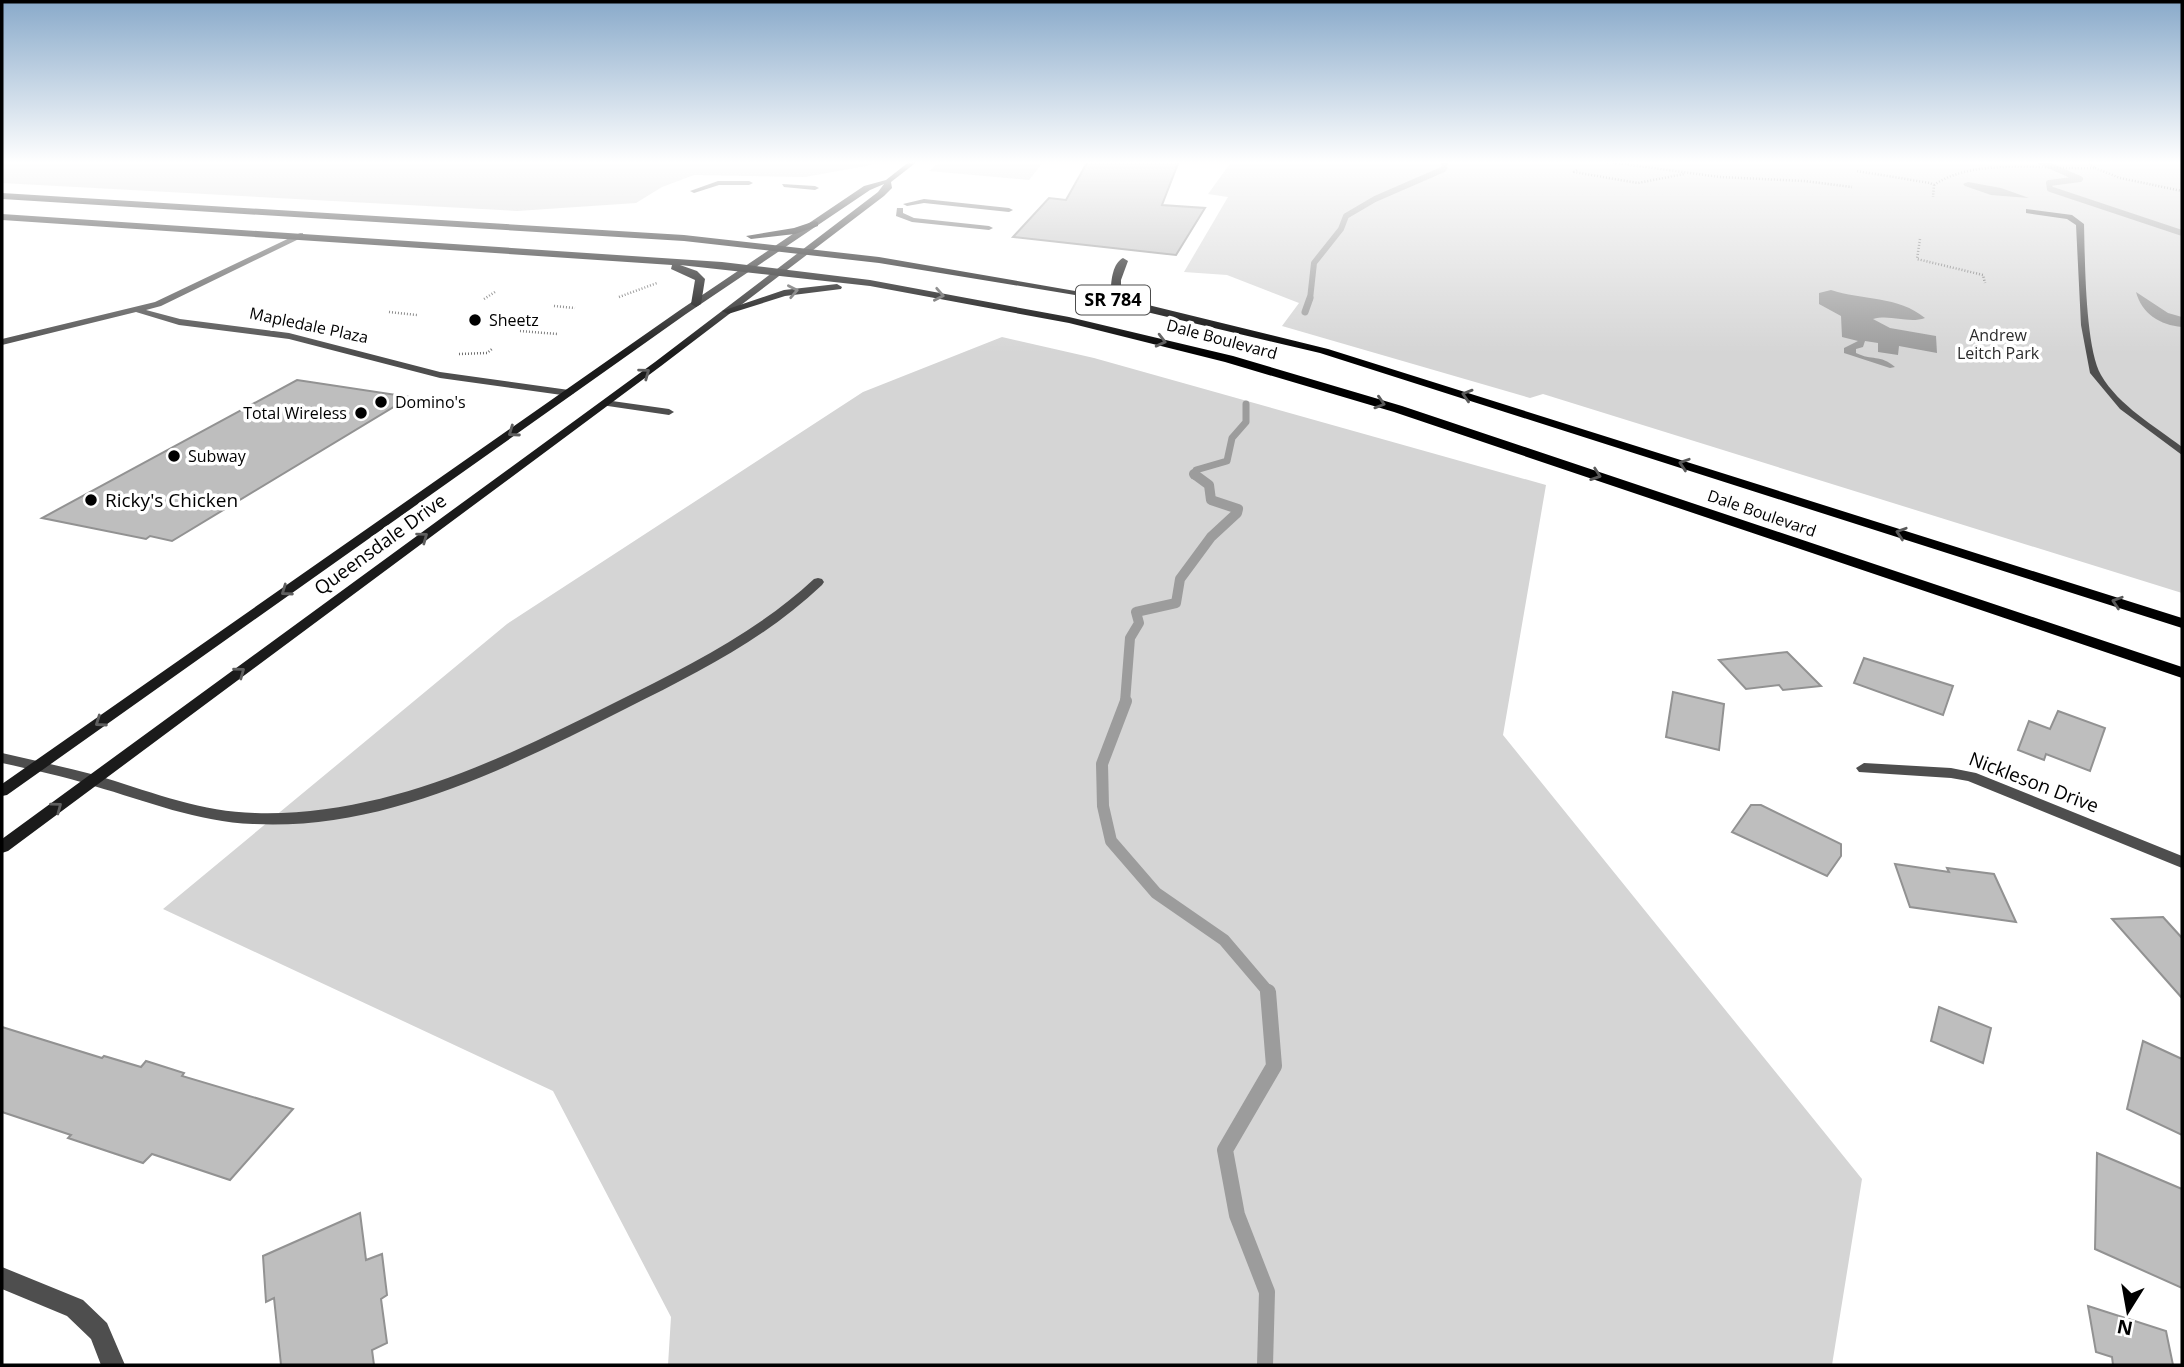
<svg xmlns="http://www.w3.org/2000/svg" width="2184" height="1367" font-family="'Open Sans',sans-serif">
<rect width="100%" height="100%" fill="#fff"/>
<g fill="#d5d5d5">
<path d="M2,161H876L871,165L805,177L694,175L662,187L636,203L517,211L2,183Z"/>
<path d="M941,161H1044L1029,180L929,171Z"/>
<path d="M1232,161H2182V593L1543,394L1530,398L1282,326L1299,303L1227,275L1184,272L1228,197L1208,194Z"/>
<path d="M1002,337L1094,358L1546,485L1503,735L1862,1179L1832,1365H668L671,1317L553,1091L163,909L507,624L863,392Z"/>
</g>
<g fill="#9c9c9c">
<path d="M1968,182L2001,188L2029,198L1991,195L1965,186L1963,184Z"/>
<path d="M1831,290C1861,300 1899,296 1925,318C1908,324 1891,314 1873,319L1890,328L1936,336L1937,353L1899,346L1898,355L1878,352V343L1865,341L1863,347L1856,349V353C1872,361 1880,354 1895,367L1890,368L1844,353V348L1858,341L1842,337L1841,316L1819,304V293Z"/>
<path d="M2136,292L2168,313L2182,317V327C2160,325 2142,314 2136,292Z"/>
</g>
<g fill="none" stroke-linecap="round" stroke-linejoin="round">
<g stroke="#9c9c9c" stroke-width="6">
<path d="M2039,161L2080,179L2049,183L2050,189L2182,233"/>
<path d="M1310,299L1314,263L1341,229L1346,216L1375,199L1444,169L1445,161"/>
</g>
<g stroke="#9c9c9c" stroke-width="7">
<path d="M1305,312L1310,298"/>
<path d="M1194,476L1196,470L1227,461L1232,438L1246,422V404"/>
</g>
<path stroke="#9c9c9c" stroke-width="10" d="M1125,702L1130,638L1139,623L1136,612L1176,603L1180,579L1211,537L1237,513L1238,509L1211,500L1209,485L1194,474"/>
<path stroke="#9c9c9c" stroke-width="12" d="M1126,701L1102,764L1103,806L1111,841L1156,893L1224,940L1270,994"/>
<path stroke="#9c9c9c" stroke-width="16" d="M1265,1365L1267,1292L1237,1215L1225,1150L1274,1066L1268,992"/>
</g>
<g fill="#bebebe" stroke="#929292" stroke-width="2">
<path d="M1088,161H1179L1162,205L1205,208L1176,255L1013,237L1049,198L1066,200Z"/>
<path d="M297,380L410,397L172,541L150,536L146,539L42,518Z"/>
<path d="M1787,652L1821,686L1783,690L1779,685L1746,689L1719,660Z"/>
<path d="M1864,658L1953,686L1943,715L1854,683Z"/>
<path d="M1673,692L1724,704L1719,750L1666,737Z"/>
<path d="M2058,711L2105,728L2090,771L2046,754L2044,760L2018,750L2029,721L2050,729Z"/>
<path d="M1751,805H1761L1841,844V856L1827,876L1732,832Z"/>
<path d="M1895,864L1949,872L1947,868L1994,874L2016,922L1910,907Z"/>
<path d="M2163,917L2182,938V998L2112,919Z"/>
<path d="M1939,1007L1991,1028L1983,1063L1931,1041Z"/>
<path d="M2,1027L102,1058L104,1056L141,1067L146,1061L184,1073L182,1076L293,1109L230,1180L152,1154L143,1163L68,1138L71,1135L2,1112Z"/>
<path d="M2143,1041L2182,1059V1135L2127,1109Z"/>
<path d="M2097,1153L2182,1189V1288L2095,1249Z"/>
<path d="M360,1213L366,1260L382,1254L387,1295L381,1299L387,1343L372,1350L374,1365H281L274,1298L266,1302L263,1256Z"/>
<path d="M2088,1306L2166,1331L2173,1365H2113L2112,1357L2096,1352Z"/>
</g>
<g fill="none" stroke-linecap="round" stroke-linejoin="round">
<g stroke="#707070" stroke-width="2.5" stroke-dasharray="1 2" stroke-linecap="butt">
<path d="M1601,161L1720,177L1804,181L1852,187"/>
<path d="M2095,168L2120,178L2182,191"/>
<path d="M1577,170L1574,172L1638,183L1684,174"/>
<path d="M1857,171L1930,183L1934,185L1933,197"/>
<path d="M1934,185C1974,157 2048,170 2095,168L2086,161"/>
<path d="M1920,239L1917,259L1983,275L1985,283"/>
<path d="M619,297L657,283"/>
<path d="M484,299L495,292"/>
<path d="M554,306L575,308"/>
<path d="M389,312L417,315"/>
<path d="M520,331L558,334"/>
<path d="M459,354L487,353L492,349"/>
</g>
<g fill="#4e4e4e" fill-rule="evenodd">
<path d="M718,181H749L753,183L749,185H719L694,193L690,191Z"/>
<path d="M782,184L815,186L819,188L815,190L784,187Z"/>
<path d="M924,199L1009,208L1013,210L1009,212L924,203L907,206L903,204Z"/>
<path d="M897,208H903V213L914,218L989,226L993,228L989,230L912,222L896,216Z"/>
<path d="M2026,209L2072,215L2084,224C2085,258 2085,347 2101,375C2119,406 2155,426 2182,447V455L2120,409L2090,373L2081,325L2076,225L2067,219L2026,213Z"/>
<path d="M300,233H303V237L161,306L146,310L180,319L289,333L440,372L569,390L574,393L569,396L440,378L289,339L179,325L136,312L2,345V339L155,302Z"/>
<path d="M605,400L669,409L674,412L669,415L601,405L600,403Z"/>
<path d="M818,578L822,579L824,582L822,585C765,639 697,673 627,708C512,766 385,831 253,824C198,822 146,801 94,786C64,776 33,770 2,763V753C36,761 71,768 105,778C154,793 203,812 255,813C384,817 504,758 616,702C686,667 756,633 814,579Z"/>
</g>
<g fill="#4e4e4e" fill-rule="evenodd">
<path d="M1864,763L1951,768L1976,773L2182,856V868L1968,781L1951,778L1859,772L1856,768Z"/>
<path d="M2,1267L83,1300L107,1323L125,1365H101L91,1339L67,1316L2,1289Z"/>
</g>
<path fill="#1b1b1b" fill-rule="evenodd" d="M910,161H918L891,182L892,188L884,196L661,366L8,851L2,853V839L655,362L878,192L884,184L870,190L686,314L7,795L2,796V784L680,310L864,186L886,180Z"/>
<g fill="#000" fill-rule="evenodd">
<path d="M2,193L684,235L879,257L1127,300L1111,290C1111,280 1113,263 1123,258L1128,261L1121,280V289L1138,297L1139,299L1136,302L1328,349L2182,618V628L1320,353L1075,295L879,263L684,241L2,199Z"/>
<path d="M2,214L722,262L870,280L1069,317L1233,356L1402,406L2182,667V678L1394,412L1225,362L1069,323L870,286L680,265L697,271L705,279L701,304L696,307L691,304L695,280L671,269L672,265L2,220Z"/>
<path d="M815,221L818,222V226L795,234L751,239L746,236L794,228Z"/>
<path d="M837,284L842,287L841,289L785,296L728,314L722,311L784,290Z"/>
</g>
</g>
<defs><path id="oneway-chevron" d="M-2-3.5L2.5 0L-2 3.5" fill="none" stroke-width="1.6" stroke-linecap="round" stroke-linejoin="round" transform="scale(1.75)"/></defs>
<g stroke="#595959">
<use href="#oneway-chevron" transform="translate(793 291) rotate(-11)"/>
<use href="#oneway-chevron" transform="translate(939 295) rotate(11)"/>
<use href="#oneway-chevron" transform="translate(1161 341) rotate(14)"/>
<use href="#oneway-chevron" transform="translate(1467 395) rotate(-163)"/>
<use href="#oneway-chevron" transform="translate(1380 403) rotate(17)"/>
<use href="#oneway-chevron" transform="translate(1684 464) rotate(-162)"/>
<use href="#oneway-chevron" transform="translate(1596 475) rotate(19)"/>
<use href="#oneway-chevron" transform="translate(1901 533) rotate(-162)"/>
<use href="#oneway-chevron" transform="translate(2117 602) rotate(-162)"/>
</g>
<g stroke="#5f5f5f">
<use href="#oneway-chevron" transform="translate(645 373) rotate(-36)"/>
<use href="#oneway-chevron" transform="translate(513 432) rotate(145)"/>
<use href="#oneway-chevron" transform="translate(423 537) rotate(-36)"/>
<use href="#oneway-chevron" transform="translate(286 591) rotate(145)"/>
<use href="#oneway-chevron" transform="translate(240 672) rotate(-36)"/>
<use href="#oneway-chevron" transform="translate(100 722) rotate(145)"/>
<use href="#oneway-chevron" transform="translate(57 807) rotate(-37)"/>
</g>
<linearGradient id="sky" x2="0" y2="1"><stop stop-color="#89aaca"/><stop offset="0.46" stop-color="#fff"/><stop offset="1" stop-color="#fff" stop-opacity="0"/></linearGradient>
<rect width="2184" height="353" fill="url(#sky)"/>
<g fill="#000" stroke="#fff" stroke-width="2.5">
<circle cx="475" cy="320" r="7"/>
<circle cx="381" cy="402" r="7"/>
<circle cx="361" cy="413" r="7"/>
<circle cx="174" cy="456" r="7"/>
<circle cx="91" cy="500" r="7"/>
</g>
<g text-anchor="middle" stroke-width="7" stroke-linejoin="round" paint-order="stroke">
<g font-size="16" fill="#000" stroke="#fff" text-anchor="start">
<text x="489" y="326">Sheetz</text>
<text x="395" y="408">Domino's</text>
<text x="347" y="419" text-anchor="end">Total Wireless</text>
<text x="188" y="462">Subway</text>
</g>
<g font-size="16" fill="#000" stroke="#fff">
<text transform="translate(309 325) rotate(12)" y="6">Mapledale Plaza</text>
<text transform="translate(1222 339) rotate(15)" y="6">Dale Boulevard</text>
<text transform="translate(1762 513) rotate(19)" y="6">Dale Boulevard</text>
</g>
<g font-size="16" fill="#2c2c2c" stroke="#fff">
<text x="1998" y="341">Andrew<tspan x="1998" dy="18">Leitch Park</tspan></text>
</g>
<rect fill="#fff" stroke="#4c4c4c" stroke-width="2" x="1076" y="285.5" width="74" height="29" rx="5"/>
<g font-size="18" font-weight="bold" fill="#000">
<text x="1113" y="306">SR 784</text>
</g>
<g font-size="19" fill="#000" stroke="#fff" text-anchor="start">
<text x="105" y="507">Ricky's Chicken</text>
</g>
<g font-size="19" fill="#000" stroke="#fff">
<text transform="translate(380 544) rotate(-36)" y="7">Queensdale Drive</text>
<text transform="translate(2034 782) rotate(21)" y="7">Nickleson Drive</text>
</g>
</g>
<rect width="2184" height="1367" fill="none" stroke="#000000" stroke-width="7"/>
<g transform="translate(2128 1311) rotate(191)" stroke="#ffffff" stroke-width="5" paint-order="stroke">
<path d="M0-5L12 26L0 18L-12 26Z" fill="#000000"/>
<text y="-10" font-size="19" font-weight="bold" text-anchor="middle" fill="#000000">N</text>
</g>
</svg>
